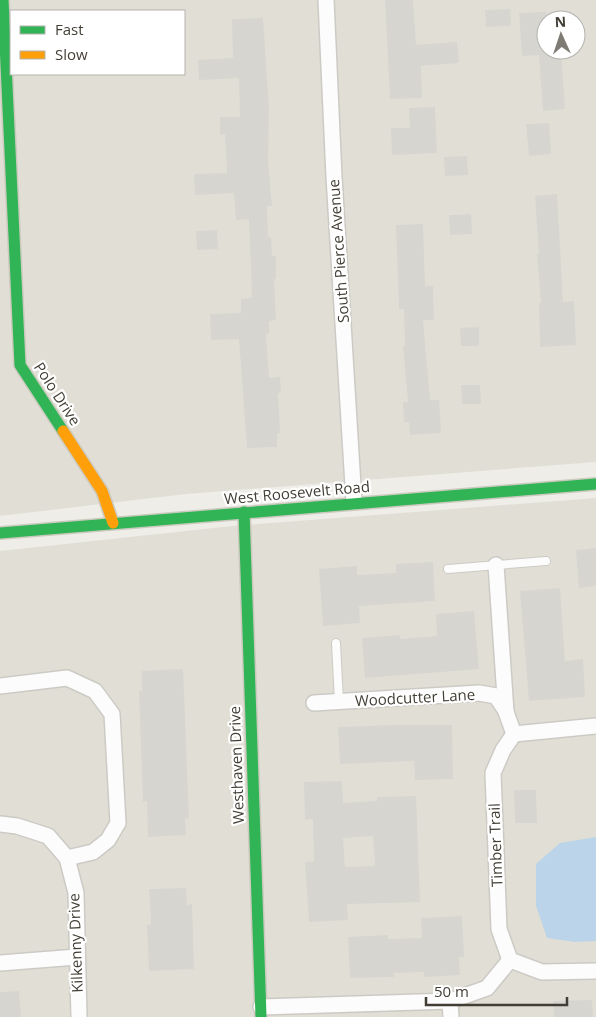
<svg xmlns="http://www.w3.org/2000/svg" width="596" height="1017" font-family="'Open Sans',sans-serif">
<rect width="100%" height="100%" fill="#eeede8"/>
<g fill="#e1dfd5" fill-rule="evenodd">
<path d="M0,0H596V462L186,494L0,516ZM11,11H184V74H11ZM546,20H576V50H546Z"/>
<path d="M596,498V1017H0V551L232,526Z"/>
</g>
<path fill="#bcd4e9" d="M596,837V941L575,942L547,938L536,906V864L560,843Z"/>
<g fill="#d7d5d0" fill-rule="evenodd">
<path d="M385,0H413L416,45L457,42L459,63L421,66L422,98L390,99Z"/>
<path d="M510,9L511,26L486,27L485,10Z"/>
<path d="M546,12V50H561L565,109L543,111L539,55L522,56L519,13Z"/>
<path d="M263,18L269,107L268,161L272,206H267L268,237H271L272,256H276V279H274L276,320L269,321V333L266,334L269,378L280,377L281,393H278L280,433L277,434V447L247,448L239,339L211,340L210,314L241,313V299L252,298L249,219L236,220L234,193L195,195L194,174L227,173L225,134L220,135V117H240L239,78L199,80L198,60L233,58L232,19Z"/>
<path d="M435,107L437,153L392,155L391,128H410L409,108Z"/>
<path d="M549,123L551,154L529,156L526,124Z"/>
<path d="M467,156L468,175L445,176L444,157Z"/>
<path d="M557,194L563,302L574,301L576,345L540,347L539,303H541L537,254H539L535,196Z"/>
<path d="M471,214L472,234L450,235L449,215Z"/>
<path d="M423,224L425,286H433L434,320H423L430,400H439L441,433L410,435L409,422H404L403,402H408L403,346H405L404,309H399L396,225Z"/>
<path d="M217,230L218,249L197,250L196,231Z"/>
<path d="M479,327V346H461L460,328Z"/>
<path d="M461,385H480L481,404H462Z"/>
<path d="M596,548V586L579,588L576,550Z"/>
<path d="M433,562L435,601L359,606L360,623L323,626L319,569L357,566V575L396,573V564Z"/>
<path d="M560,588L565,661L583,659L585,697L529,701L520,591Z"/>
<path d="M474,611L479,669L365,678L362,638L400,635V639L437,636L436,614Z"/>
<path d="M183,669L189,818L185,819L186,835L148,837L147,801L143,802L139,691H142V671Z"/>
<path d="M394,725H452L453,779L415,780L414,761L340,764L338,727Z"/>
<path d="M342,781L343,803L377,801V797L416,796L420,902L347,904L348,920L309,922L305,862L314,861L313,819L305,820L304,782ZM373,836L375,866L345,867L343,838Z"/>
<path d="M514,790H536L537,823H515Z"/>
<path d="M186,888L187,905L192,904L194,969L149,971L147,925L151,924L149,889Z"/>
<path d="M462,916L464,957H459L460,975L424,977V972L394,973V977L350,978L348,937L388,935V939L422,938L421,918Z"/>
<path d="M19,991L21,1017H0V992Z"/>
<path d="M592,1000L593,1017H554L553,1001Z"/>
</g>
<g fill="none" stroke-linecap="round" stroke-linejoin="round">
<defs>
<g id="lane">
<path d="M448,569L546,561"/>
<path d="M336,643L339,702"/>
</g>
<g id="street">
<path d="M326,0L334,177L354,502"/>
<path d="M496,565L506,712L514,734L596,726"/>
<path d="M0,686L67,678L95,691L112,714L118,823L108,840L93,852L67,858"/>
<path d="M314,703L479,693L496,696L506,711"/>
<path d="M514,734L503,750L493,773L499,929L510,960L542,972L596,971"/>
<path d="M0,824L17,826L48,836L67,858L76,893L79,1017"/>
<path d="M0,963L77,957"/>
<path d="M261,1007L450,1001"/>
<path d="M451,1017L450,1001L487,988L510,960"/>
</g>
<g id="fast">
<path d="M3,0L20,365L63,431"/>
<path d="M244,512L261,1017"/>
<path d="M0,533L596,484"/>
</g>
<path id="slow" d="M63,431L102,491L113,523"/>
</defs>
<use href="#lane" stroke="#cccac5" stroke-width="10"/>
<use href="#street" stroke="#cccac5" stroke-width="18"/>
<use href="#fast" stroke="#cccabf" stroke-width="14"/>
<use href="#slow" stroke="#cccabf" stroke-width="14"/>
<use href="#lane" stroke="#fcfcfc" stroke-width="8"/>
<use href="#street" stroke="#fcfcfc" stroke-width="15"/>
<use href="#fast" stroke="#30b455" stroke-width="11"/>
<use href="#slow" stroke="#ff9f0a" stroke-width="11"/>
</g>
<g text-anchor="middle" stroke-width="4.5" stroke-linejoin="round" paint-order="stroke">
<g font-size="15" fill="#423e35" stroke="#fff">
<text transform="translate(339 251) rotate(-94)" y="5">South Pierce Avenue</text>
<text transform="translate(57 394) rotate(57)" y="5">Polo Drive</text>
<text transform="translate(297 493) rotate(-5)" y="5">West Roosevelt Road</text>
<text transform="translate(415 698) rotate(-3)" y="5">Woodcutter Lane</text>
<text transform="translate(237 765) rotate(-92)" y="5">Westhaven Drive</text>
<text transform="translate(496 845) rotate(-92)" y="5">Timber Trail</text>
<text transform="translate(76 943) rotate(-92)" y="5">Kilkenny Drive</text>
</g>
</g>
<rect x="10" y="10" width="175" height="65" fill="#ffffff" stroke="#b3b2ae"/>
<rect x="20" y="26" width="25" height="8" fill="#30b455" stroke="#b3b2ae"/>
<text x="55" y="35" font-size="15" fill="#423e35">Fast</text>
<rect x="20" y="51" width="25" height="8" fill="#ff9f0a" stroke="#b3b2ae"/>
<text x="55" y="60" font-size="15" fill="#423e35">Slow</text>
<g transform="translate(561 35) rotate(357)"><circle r="24" fill="#ffffff" stroke="#b3b2ae"/>
<path d="M0-4L9 19L0 12L-9 19Z" fill="#7e7b74"/>
<text y="-8" font-size="14" font-weight="bold" text-anchor="middle" fill="#423e35">N</text>
</g>
<path d="M426 997v8h141v-8" fill="none" stroke="#423e35" stroke-width="2.5"/>
<text x="434" y="997" font-size="15" fill="#423e35" stroke="#ffffff" stroke-width="4" paint-order="stroke">50 m</text>
</svg>
